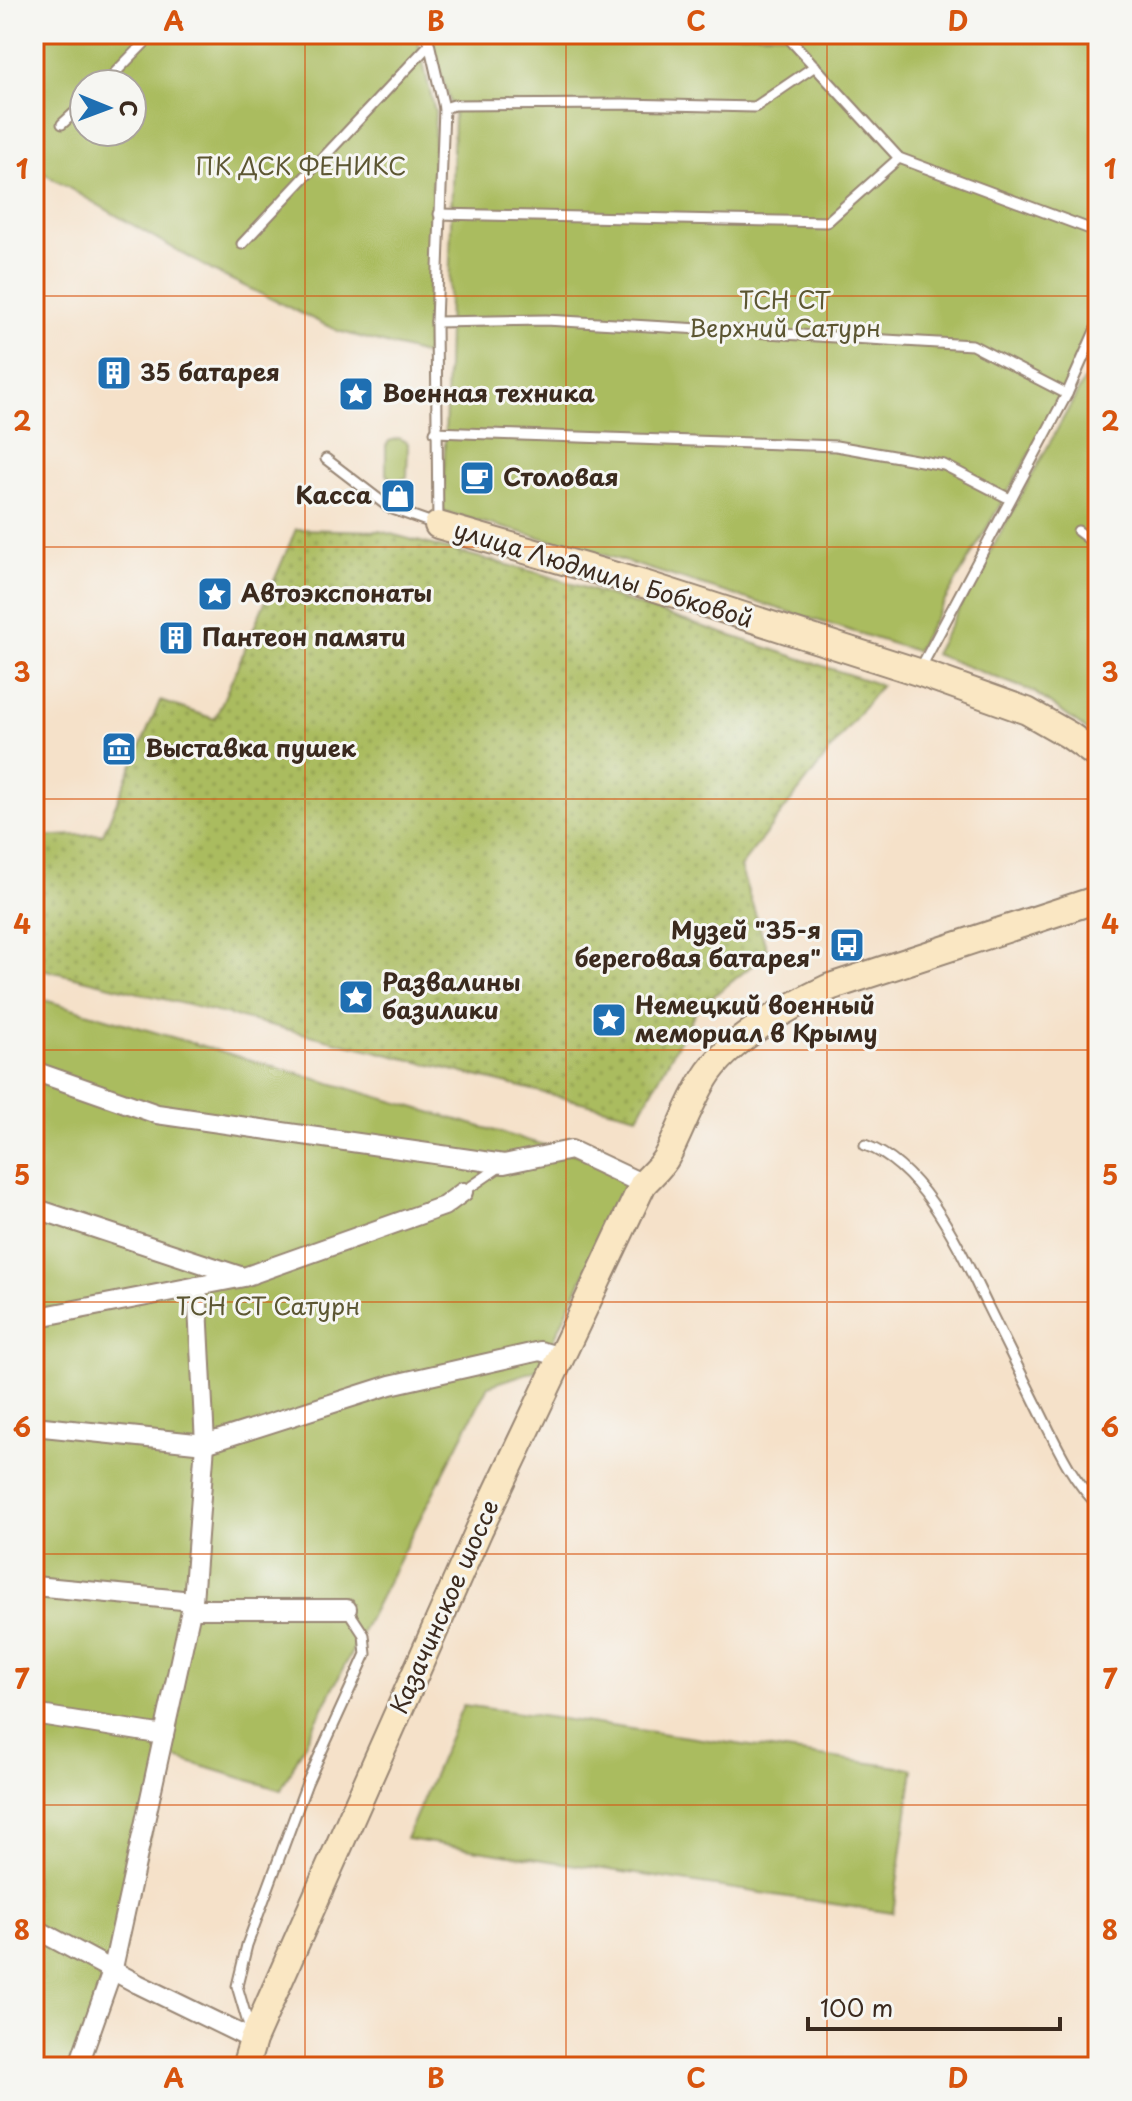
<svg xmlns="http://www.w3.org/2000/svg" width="1132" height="2101" font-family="'Playpen Sans',sans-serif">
<defs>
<pattern id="grass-dots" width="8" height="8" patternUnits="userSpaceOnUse" patternTransform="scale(2)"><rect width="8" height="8" fill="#aabc5f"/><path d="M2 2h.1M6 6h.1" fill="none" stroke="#8c994e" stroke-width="1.8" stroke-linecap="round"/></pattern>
</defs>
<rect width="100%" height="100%" fill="#f6f6f2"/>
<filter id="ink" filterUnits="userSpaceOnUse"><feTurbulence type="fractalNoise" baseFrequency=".0125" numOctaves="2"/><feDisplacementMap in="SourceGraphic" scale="16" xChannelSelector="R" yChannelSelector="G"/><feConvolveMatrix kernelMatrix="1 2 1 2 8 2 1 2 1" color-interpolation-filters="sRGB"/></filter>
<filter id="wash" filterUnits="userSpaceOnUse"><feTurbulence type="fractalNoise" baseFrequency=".006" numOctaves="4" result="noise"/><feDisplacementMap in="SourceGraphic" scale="32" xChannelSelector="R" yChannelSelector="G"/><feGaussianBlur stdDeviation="1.8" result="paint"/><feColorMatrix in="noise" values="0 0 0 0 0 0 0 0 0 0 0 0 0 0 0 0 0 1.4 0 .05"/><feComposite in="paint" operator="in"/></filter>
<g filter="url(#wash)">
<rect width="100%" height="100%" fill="#f5e1c9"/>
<path fill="url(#grass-dots)" stroke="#72733e" stroke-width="2" d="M296,529L379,531L542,574L881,685L740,867L768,953L697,1009L638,1116L34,967V837L103,834L160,701L215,719Z"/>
<g fill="#aabc5f" stroke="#72733e" stroke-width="2" fill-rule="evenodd">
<path d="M34,34H416L435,112L427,355L338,331L215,272L34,168ZM84,84H132V132H84Z"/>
<path d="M428,34H1098V335L916,651L585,549L443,512L454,114Z"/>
<path d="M1098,355V738L1034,692L934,654Z"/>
<path d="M399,438L408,443L407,477C398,482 394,481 386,474V446L389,441Z"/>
<path d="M34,997L633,1171L540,1369L488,1386L281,1790L169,1756L118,1964L87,2067H34Z"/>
<path d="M463,1705L913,1769L893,1913L406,1839Z"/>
</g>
</g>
<g filter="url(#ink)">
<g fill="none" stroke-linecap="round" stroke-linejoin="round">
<defs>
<g id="lane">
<path d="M785,34L899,158L1098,232"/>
<path d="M104,84L153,34"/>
<path d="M444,108L454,105L623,104L755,107L815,66"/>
<path d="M62,124L84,104"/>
<path d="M439,214L827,222L899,158"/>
<path d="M242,244L429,45"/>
<path d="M436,322L546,320L972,345L1067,394"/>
<path d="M435,432L836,446L944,465L1010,499"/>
<path d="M326,459L390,508L438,525L436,322L444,108L427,34"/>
<path d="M1078,531L1098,546"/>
<path d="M920,669L1067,394L1098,324"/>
<path d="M865,1145C926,1167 961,1252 988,1307C1005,1342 1023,1377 1040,1412C1056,1444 1071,1479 1098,1505"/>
<path d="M463,1192L501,1166"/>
<path d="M250,2030L237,1986L247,1945L307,1783L366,1654L364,1635L347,1609"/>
</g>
<g id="street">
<path d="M34,1071L157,1114L504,1164L571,1150L643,1184"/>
<path d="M34,1208L240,1276"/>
<path d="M34,1318L244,1277L444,1206L463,1192"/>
<path d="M34,1426L205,1444L390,1385L540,1351L561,1357"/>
<path d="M34,1586L193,1601"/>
<path d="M191,1609H347"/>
<path d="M34,1714L164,1735"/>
<path d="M34,1928L138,1984L253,2040"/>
<path d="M78,2067L113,1968L193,1601L205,1444L197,1286"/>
</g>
<g id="secondary">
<path d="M438,525L647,585L918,672L1027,711L1069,735L1098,756"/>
<path d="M245,2067L253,2040L479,1530L643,1184C651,1175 662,1166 667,1156C682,1128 691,1098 709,1072C735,1036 790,1006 830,987L1098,899"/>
</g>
</defs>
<use href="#lane" stroke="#988674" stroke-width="13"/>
<use href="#street" stroke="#988674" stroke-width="22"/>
<use href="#secondary" stroke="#988674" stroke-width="30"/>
<use href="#lane" stroke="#fff" stroke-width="9"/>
<use href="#street" stroke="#fff" stroke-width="18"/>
<use href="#secondary" stroke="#fae7c3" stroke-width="26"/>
</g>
</g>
<path fill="none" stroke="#d7540e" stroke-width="2" stroke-opacity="0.55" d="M305,34V2067M566,34V2067M827,34V2067M34,296H1098M34,547H1098M34,799H1098M34,1050H1098M34,1302H1098M34,1554H1098M34,1805H1098"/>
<defs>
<symbol id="building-square" viewBox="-11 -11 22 22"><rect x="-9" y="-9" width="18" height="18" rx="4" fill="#1f6fb2" stroke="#f6f6f2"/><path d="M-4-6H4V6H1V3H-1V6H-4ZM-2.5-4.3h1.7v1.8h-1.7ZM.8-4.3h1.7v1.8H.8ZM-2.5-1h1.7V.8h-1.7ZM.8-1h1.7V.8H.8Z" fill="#fff"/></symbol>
<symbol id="sight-square" viewBox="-11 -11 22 22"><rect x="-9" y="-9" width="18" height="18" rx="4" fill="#1f6fb2" stroke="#f6f6f2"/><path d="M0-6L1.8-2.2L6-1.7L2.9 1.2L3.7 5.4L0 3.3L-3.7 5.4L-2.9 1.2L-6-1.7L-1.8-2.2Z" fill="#fff"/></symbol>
<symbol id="cafe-square" viewBox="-11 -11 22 22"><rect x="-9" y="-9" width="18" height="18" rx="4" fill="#1f6fb2" stroke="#f6f6f2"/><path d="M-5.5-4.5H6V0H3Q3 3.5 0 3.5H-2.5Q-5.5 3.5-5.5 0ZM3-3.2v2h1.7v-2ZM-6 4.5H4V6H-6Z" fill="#fff"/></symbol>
<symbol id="shop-square" viewBox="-11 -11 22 22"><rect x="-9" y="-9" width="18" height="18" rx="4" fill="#1f6fb2" stroke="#f6f6f2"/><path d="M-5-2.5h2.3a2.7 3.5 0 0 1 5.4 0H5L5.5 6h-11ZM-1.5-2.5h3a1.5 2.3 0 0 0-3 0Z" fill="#fff"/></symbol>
<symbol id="museum-square" viewBox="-11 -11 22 22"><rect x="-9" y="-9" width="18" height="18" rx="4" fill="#1f6fb2" stroke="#f6f6f2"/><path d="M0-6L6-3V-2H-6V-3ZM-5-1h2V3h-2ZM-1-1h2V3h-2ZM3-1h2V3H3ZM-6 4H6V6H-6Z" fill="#fff"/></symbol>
<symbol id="bus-square" viewBox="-11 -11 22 22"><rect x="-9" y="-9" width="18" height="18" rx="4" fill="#1f6fb2" stroke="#f6f6f2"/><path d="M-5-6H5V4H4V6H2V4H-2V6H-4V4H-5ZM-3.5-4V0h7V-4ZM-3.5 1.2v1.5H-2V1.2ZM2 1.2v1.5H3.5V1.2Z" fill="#fff"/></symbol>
</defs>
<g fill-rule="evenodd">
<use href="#building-square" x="94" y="353" width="40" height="40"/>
<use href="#sight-square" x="336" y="374" width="40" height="40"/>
<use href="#cafe-square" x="457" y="458" width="40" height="40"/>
<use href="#shop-square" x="378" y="476" width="40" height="40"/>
<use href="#sight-square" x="195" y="574" width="40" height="40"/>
<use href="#building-square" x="156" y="618" width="40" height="40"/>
<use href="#museum-square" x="99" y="729" width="40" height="40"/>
<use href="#bus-square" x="827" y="925" width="40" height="40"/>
<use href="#sight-square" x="336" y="977" width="40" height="40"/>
<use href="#sight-square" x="589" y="1000" width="40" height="40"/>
</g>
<g text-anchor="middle" stroke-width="6" stroke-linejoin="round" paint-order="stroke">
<g font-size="24" fill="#5c5632" stroke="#f6f6f2">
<text x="301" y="175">ПК ДСК ФЕНИКС</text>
<text x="785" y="309">ТСН СТ<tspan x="785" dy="28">Верхний Сатурн</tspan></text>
<text x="268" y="1315">ТСН СТ Сатурн</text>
</g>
<g font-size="24" font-weight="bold" fill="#3b2a1e" stroke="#f6f6f2" text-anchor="start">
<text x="140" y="381">35 батарея</text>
<text x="382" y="402">Военная техника</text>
<text x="503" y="486">Столовая</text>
<text x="372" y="504" text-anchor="end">Касса</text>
<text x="241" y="602">Автоэкспонаты</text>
<text x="202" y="646">Пантеон памяти</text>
<text x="145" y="757">Выставка пушек</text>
<text x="821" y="939" text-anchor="end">Музей "35-я<tspan x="821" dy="28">береговая батарея"</tspan></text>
<text x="382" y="991">Развалины<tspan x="382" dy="28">базилики</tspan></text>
<text x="635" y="1014">Немецкий военный<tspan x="635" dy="28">мемориал в Крыму</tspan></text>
</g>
<g font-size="24" fill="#3b2a1e" stroke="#f6f6f2">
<text transform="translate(603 575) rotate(17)" y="8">улица Людмилы Бобковой</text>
<text transform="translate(445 1607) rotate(-66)" y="8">Казачинское шоссе</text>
</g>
</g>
<rect width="1132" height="2101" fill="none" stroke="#f6f6f2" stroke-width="88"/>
<g transform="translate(108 108) rotate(91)"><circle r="38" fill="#f6f6f2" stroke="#aba49d" stroke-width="2"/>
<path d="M0-6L14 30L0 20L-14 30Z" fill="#1f6fb2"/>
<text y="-12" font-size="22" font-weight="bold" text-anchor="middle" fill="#3b2a1e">С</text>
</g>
<path d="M808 2017v12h252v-12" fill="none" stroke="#3b2a1e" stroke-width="4"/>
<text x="820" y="2017" font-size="24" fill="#3b2a1e" stroke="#f6f6f2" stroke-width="6" paint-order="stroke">100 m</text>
<rect x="44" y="44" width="1044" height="2013" fill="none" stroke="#d7540e" stroke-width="3"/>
<g font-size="26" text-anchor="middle" font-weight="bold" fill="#d7540e">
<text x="174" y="31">A</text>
<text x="436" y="31">B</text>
<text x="696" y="31">C</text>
<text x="958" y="31">D</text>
<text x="22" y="179">1</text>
<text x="1110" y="179">1</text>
<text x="22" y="431">2</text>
<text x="1110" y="431">2</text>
<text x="22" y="682">3</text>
<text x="1110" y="682">3</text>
<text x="22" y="934">4</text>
<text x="1110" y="934">4</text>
<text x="22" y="1185">5</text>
<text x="1110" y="1185">5</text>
<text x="22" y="1437">6</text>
<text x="1110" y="1437">6</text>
<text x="22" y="1689">7</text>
<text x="1110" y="1689">7</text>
<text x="22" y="1940">8</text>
<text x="1110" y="1940">8</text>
<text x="174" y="2088">A</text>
<text x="436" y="2088">B</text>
<text x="696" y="2088">C</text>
<text x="958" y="2088">D</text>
</g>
</svg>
